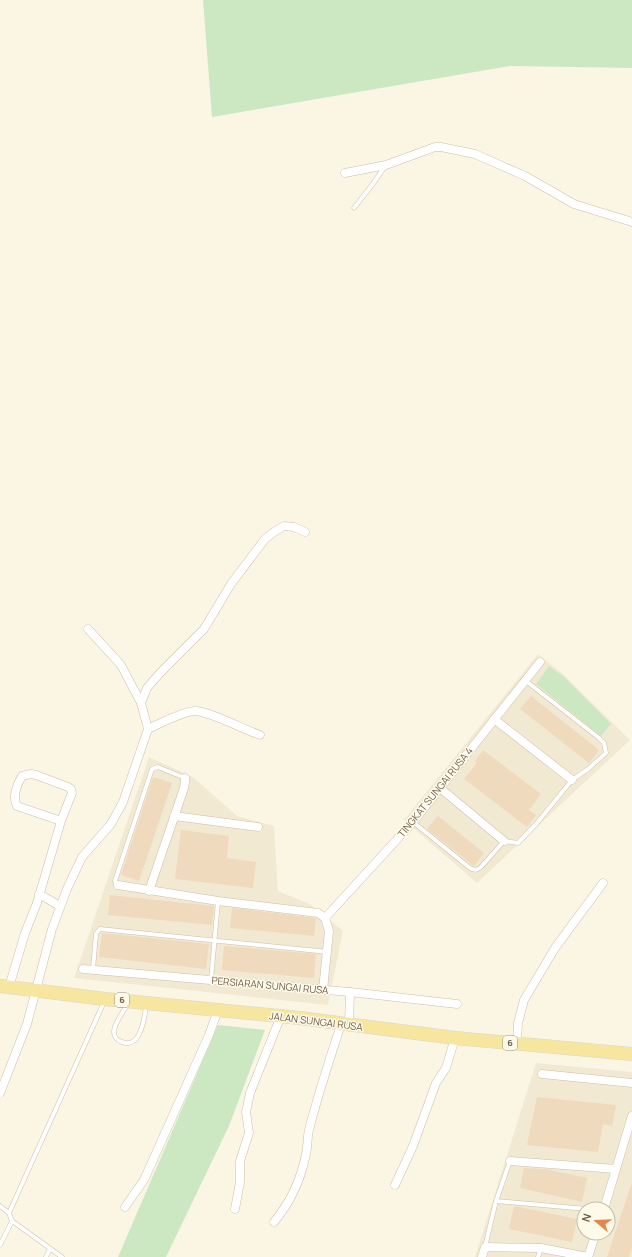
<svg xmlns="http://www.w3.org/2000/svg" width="632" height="1257" font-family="Manrope,sans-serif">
<rect width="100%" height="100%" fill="#fbf6e4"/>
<g fill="#f2e9d3" fill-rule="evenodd">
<path d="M538,654L564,675L630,740L477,883L404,820Z"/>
<path d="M149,757L193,777L237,816L274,826L278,891L310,904L343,931L328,1005L74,978Z"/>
<path d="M536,1063L632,1072V1257H475ZM584,1209H608V1233H584Z"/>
</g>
<g fill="#cce8c3">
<path d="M203,0H632V68L510,66L212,117Z"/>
<path d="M549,666L564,677L611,724L601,736L536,684Z"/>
<path d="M218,1025L265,1030L229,1126L166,1257H118Z"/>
</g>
<g fill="#efdabd">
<path d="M531,696L599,750L589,763L520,709Z"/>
<path d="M483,750L541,794L529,810L536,815L527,827L464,779L477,763L475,761Z"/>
<path d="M153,777L172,783L139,881L121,875Z"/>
<path d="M438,816L484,853L474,866L427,829Z"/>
<path d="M181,830L229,836L227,858L256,862L253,888L175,879Z"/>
<path d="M110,895L214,906L212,925L108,915Z"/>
<path d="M232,908L316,918L314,936L230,928Z"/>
<path d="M102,933L209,944L206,969L99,957Z"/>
<path d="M224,946L316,954L314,978L222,970Z"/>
<path d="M537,1097L616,1105L612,1126L603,1124L598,1152L527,1145Z"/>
<path d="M524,1168L545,1169L587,1178L582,1202L520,1188Z"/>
<path d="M631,1185H632V1248L629,1257H607Z"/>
<path d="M514,1206L577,1219L572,1242L509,1229Z"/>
</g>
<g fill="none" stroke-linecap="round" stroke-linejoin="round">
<defs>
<g id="service">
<path d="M354,208L372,185L386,165"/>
<path d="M413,822L470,868C475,871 477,870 481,867L504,841L518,843L537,823L572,780L588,769L606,753L604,743L599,738L526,681"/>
<path d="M118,885L115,881L152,769L158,767L185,778"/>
<path d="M93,969L96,934L100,929L328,952"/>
<path d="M211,980L218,901"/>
<path d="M128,1003C124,1011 115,1022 114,1031C113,1041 128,1047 135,1040C143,1032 145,1016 146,1005"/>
<path d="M496,1201L587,1209"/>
<path d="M0,1206L9,1213L12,1221L62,1257"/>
<path d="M9,1213L104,1002"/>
<path d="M0,1245L12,1221"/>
<path d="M485,1247L496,1201L510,1161"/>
<path d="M46,1257L50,1249"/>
<path d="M538,1257L541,1248"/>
</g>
<g id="minor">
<path d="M345,173L386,165L435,147H441L475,154L525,176L574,204L632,222"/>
<path d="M88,629L121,665L141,703"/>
<path d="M494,719L572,780"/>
<path d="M148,729C162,723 178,713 194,711C207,710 245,730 260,735"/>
<path d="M440,788L504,841"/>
<path d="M174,816L258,827"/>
<path d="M118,885L218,901L318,913L325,918L329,931L323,990"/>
<path d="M149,891L184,788L185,782V778"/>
<path d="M39,894L60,906"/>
<path d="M325,918L413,822L540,662"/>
<path d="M83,969L350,992L457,1004"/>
<path d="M9,987L25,933L37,903L61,821L72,793L71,789L68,787L36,775L31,774L22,776C17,784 12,797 17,806L61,821"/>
<path d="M349,1025L350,992"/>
<path d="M517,1043L518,1023L524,1000L555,948L603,883"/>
<path d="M542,1074L632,1083"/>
<path d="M0,1093L27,1024L52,929L67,889L82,857L111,824L123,802L148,729L141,703L147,688L160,673L204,629L231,584L265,539L274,532L284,526L294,527L305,532"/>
<path d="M510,1161L616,1169"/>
<path d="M395,1185L413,1146L436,1083L446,1068L455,1038"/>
<path d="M125,1207L144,1180L209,1035L218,1010"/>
<path d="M235,1209L240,1182V1161L249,1133L246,1112L250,1093L281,1016"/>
<path d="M604,1209L632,1116"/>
<path d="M274,1222C290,1203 301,1179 306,1154C308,1146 307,1138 309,1130C318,1094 330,1059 341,1024"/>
<path d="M482,1257L485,1247L541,1248L588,1257"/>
<path d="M588,1257L596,1233"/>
</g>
<path id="primary" d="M0,986L105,999L300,1018L455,1038L632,1054"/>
</defs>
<use href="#service" stroke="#ccbfab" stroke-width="5"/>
<use href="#minor" stroke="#ccbfab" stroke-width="9"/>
<use href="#primary" stroke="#dbd6d0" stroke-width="14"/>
<use href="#service" stroke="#fff" stroke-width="4"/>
<use href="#minor" stroke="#fff" stroke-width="8"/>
<use href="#primary" stroke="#f7e69f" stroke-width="13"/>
</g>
<g text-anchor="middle" stroke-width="3" stroke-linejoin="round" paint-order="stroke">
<g fill="#fefaea" stroke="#9d8e7b" stroke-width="1">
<rect x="115" y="993" width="14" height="14" rx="3"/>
<rect x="503" y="1036" width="14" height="14" rx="3"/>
</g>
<g font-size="9" font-weight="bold" fill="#73604b">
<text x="122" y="1003">6</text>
<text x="510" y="1046">6</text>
</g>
<g font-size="10" fill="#73604b" stroke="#fefaea">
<text transform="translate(435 792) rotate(-51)" y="4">TINGKAT SUNGAI RUSA 4</text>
<text transform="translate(270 985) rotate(5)" y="4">PERSIARAN SUNGAI RUSA</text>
<text transform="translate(316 1021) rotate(7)" y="4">JALAN SUNGAI RUSA</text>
</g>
</g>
<g transform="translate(596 1221) rotate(289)"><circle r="19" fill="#fefaea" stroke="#c6bcaa"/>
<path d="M0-3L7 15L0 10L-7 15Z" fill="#e0884e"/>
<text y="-6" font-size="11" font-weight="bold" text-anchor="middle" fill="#73604b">N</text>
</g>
</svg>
